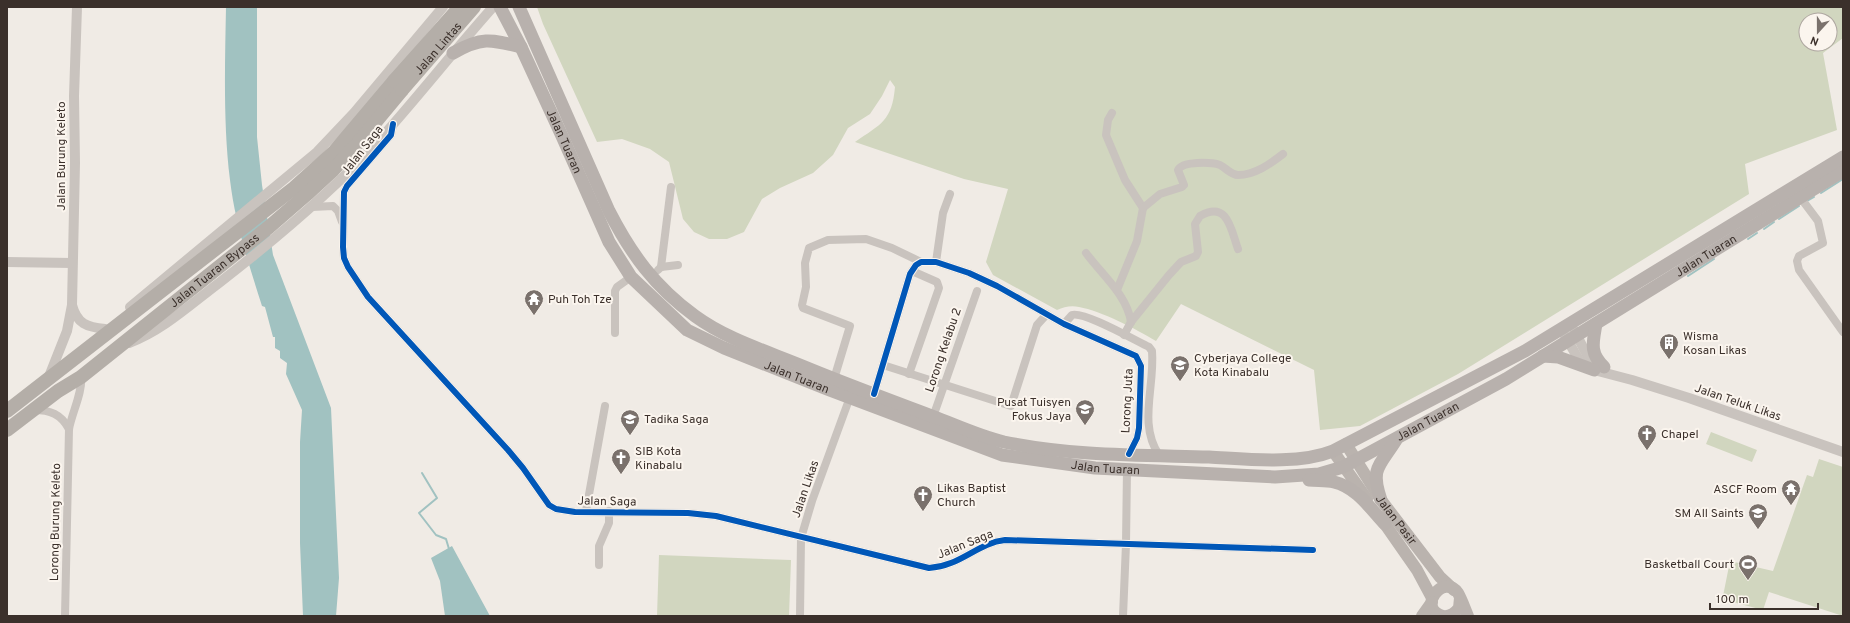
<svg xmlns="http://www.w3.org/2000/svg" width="1850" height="623" font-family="Overpass,sans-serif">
<rect width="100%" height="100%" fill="#f0ebe5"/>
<g fill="#d1d6bf" fill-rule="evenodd">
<path d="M537,7H1843V38L1823,53L1837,130L1745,164L1749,194L1458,374L1360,426L1320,430L1314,370L1181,304L1156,341C1136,329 1101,311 1079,307C1071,305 1064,307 1057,310L993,275L986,262L1008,189L964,179L855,142C881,124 892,121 895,87L890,80L882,96L870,114L848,128L833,155L813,173L780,188L762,199L744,232L727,239H709L694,232L683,219L669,162L650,149L622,139L597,142L543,24ZM1806,20H1830V44H1806Z"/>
<path d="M1711,432L1757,450L1752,462L1706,444Z"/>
<path d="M1819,459L1843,467V616L1769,592L1763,610L1729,601L1724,604L1722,601L1730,561L1773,571L1807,475L1813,477Z"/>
<path d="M659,555L791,560L789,616H657Z"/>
</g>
<g fill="#a1c2c1">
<path d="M226,7H257V137L262,185L273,255L331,408L339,578L336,616H303L300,543V442L302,410L286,374L287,363L280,358V351L275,348V337H273L265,307L262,306C249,265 235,223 230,180C223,124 225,63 226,7Z"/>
<path d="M452,546L490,616H445L440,581L431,558Z"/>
</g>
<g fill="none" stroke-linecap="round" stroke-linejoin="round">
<g stroke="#a1c2c1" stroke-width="2">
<path d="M1821,193L1843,179"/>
<path d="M1807,201L1814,197"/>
<path d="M1779,219L1799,206"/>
<path d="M1764,229L1774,222"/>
<path d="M1748,239L1757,233"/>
<path d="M1688,276L1714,259"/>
<path d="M422,473L437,498L419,513L436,535L446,539L449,549"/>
</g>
<g stroke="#c9c3be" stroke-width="8">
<path d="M1112,113L1108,120L1106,135L1125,180L1143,208L1137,241L1117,290"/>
<path d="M393,125L391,135L347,186L344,192L343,247L344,258L348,267L368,297L508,450L523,468L549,505L556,509L575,512L688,513L716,516L929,568C961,566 977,543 1005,540L1313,550"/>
<path d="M1800,197L1818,221L1823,243L1799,256L1797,261L1799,270L1843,332"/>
<path d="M312,207L333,206L338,211L342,222"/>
<path d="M1143,208L1160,194L1182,187L1184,185L1178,170C1182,161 1211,162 1220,165C1226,168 1231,175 1238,175C1255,175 1270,164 1283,154"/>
<path d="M1086,253C1102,275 1127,295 1131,322"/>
<path d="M936,262L943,213L950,194"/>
<path d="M661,267L671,187"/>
<path d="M658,270L661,267L678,265"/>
<path d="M1064,324L1072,315C1084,311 1136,341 1149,347L1152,351C1155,387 1138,424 1159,455"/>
<path d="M615,333V291L617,287L631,277"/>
<path d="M1124,335L1131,322L1169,275L1181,262L1196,256L1198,252L1195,224L1200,216C1228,200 1231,230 1238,249"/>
<path d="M883,365L1011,406L1037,325L1047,314"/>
<path d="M909,374L939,288L937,282L912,271"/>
<path d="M834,379L850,326L803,308L802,305L806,287L805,263L809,248L828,240L866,239L892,248L921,262"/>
<path d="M874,394L910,274L916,265L921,262H936L969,273L997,286L1064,324L1136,356L1141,366L1139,428L1137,438L1129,454"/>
<path d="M34,410C50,410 61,414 69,429"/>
<path d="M933,417L977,291"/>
<path d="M586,511L605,406"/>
<path d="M599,565V546L609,523V511"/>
<path d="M65,616L69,429C72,413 83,391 81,377"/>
<path d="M800,616L801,538L812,501L850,397"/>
<path d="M1123,616L1126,544L1127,469"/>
</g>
<g stroke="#c9c3be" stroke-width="10">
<path d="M77,7L74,96L75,163L72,305C77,324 87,327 105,329"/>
<path d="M7,262L72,263"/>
<path d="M130,307L317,152L354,113L443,7"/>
<path d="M1574,330L1587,355L1599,365"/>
<path d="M1564,334L1579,360L1594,370L1632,380L1689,398L1843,452"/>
<path d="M129,343C162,331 191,304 219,283C273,241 326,197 373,147C414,102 452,53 493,7"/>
<path d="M48,379L67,331L72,305"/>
</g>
<g stroke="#bab3ae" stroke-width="12">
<path id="s1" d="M1346,444L1381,500L1440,577L1454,590"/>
<path d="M1333,451L1367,499"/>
<path d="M1380,517L1417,570L1432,598"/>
<path d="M1460,598L1459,608C1455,613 1450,617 1443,616C1416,609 1443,572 1458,593C1462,600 1465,609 1468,616"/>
<path d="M1422,616L1432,602"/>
</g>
<g stroke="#b8b1ad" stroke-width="13">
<path id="s2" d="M500,7L521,47L562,136L609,242L631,277L687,330L724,348L827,389L1002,455L1095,468L1275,477L1319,474L1343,467L1506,379L1843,171"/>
<path d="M519,7L609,211C631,254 655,287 695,316C729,341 773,353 812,370C851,386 892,401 932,416C956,425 979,436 1004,442C1071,456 1141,455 1209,457C1247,459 1298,465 1333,451L1525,351L1843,157"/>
<path d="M453,53C481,37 490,39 521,47"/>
<path d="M1596,324C1593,342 1589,353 1604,367"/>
<path d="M1543,356L1558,357L1594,370"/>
<path d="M1309,480C1317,481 1326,480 1334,482C1356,487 1370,508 1385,524"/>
<path d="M1381,500C1370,468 1379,467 1396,440"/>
</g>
<g stroke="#b4aea8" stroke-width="14">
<path d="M7,411L294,188L334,152L394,81"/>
<path id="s3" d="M7,430L58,391L81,377L269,227L307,194L333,170L358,143L402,90"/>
</g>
<g stroke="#b4aea8" stroke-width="14">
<path d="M394,81L460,7"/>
<path id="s4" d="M402,90L474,7"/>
</g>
<defs>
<g id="cycleway">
<path d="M393,124L391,135L347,186L344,192L343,247L344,258L348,267L368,297L508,450L523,468L549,505L556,509L575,512L688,513L716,516L929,568C961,566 977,543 1005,540L1313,550"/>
<path d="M874,394L910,274L916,265L921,262H936L969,273L997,286L1064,324L1136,356L1141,366L1139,428L1137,438L1129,454"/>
</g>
</defs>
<use href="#cycleway" stroke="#fbf5ee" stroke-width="8"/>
<use href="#cycleway" stroke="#0057b8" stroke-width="6"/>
</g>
<defs>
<symbol id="temple-pin" viewBox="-11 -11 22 30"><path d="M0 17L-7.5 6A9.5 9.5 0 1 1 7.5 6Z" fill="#7a716c" stroke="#fbf5ee"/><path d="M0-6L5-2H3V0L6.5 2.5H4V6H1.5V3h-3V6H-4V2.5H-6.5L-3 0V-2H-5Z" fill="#fff"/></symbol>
<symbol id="building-pin" viewBox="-11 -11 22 30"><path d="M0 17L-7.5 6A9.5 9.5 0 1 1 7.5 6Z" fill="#7a716c" stroke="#fbf5ee"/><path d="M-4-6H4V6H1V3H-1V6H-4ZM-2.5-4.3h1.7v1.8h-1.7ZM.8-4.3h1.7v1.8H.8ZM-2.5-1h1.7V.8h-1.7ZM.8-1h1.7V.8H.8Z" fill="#fff"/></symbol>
<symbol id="university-pin" viewBox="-11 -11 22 30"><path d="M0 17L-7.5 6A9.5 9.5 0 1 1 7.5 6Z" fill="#7a716c" stroke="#fbf5ee"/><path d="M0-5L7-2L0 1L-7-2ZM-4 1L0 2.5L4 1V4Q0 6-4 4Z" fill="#fff"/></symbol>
<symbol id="school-pin" viewBox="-11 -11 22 30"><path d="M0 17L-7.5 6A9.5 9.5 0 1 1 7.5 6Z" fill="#7a716c" stroke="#fbf5ee"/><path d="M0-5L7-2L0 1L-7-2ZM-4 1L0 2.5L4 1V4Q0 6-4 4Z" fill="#fff"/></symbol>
<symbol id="church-pin" viewBox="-11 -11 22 30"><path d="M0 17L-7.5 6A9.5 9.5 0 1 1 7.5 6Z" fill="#7a716c" stroke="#fbf5ee"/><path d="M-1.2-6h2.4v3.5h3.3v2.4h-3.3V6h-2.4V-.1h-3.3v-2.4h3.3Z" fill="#fff"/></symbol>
<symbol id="stadium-pin" viewBox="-11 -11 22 30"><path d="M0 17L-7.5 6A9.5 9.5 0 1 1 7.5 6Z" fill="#7a716c" stroke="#fbf5ee"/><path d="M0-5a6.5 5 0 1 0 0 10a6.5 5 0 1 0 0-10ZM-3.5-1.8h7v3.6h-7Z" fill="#fff"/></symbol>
</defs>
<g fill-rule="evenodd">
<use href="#temple-pin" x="523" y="288" width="22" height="30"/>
<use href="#building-pin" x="1658" y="332" width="22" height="30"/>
<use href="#university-pin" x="1169" y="354" width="22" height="30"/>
<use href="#school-pin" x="1074" y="398" width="22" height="30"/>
<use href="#school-pin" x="619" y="408" width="22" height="30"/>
<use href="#church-pin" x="1636" y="423" width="22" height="30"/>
<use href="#church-pin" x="610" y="447" width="22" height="30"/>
<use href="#temple-pin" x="1780" y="478" width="22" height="30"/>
<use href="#church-pin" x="912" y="484" width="22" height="30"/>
<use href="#school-pin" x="1747" y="502" width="22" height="30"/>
<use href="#stadium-pin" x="1737" y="553" width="22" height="30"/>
</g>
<g text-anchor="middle" stroke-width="4" stroke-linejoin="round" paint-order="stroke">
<g font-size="12" fill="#3b302b" stroke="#fbf5ee">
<text dy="4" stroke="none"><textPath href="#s4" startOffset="55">Jalan Lintas</textPath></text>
<text dy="4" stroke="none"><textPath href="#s2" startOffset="149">Jalan Tuaran</textPath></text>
<text transform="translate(362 150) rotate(-52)" y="4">Jalan Saga</text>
<text transform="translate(61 156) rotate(-90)" y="4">Jalan Burung Keleto</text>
<text dy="4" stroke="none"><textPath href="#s2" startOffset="1480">Jalan Tuaran</textPath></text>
<text dy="4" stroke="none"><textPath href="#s3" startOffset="262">Jalan Tuaran Bypass</textPath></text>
<text transform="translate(943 350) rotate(-71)" y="4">Lorong Kelabu 2</text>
<text dy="4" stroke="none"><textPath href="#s2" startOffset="497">Jalan Tuaran</textPath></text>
<text transform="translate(1127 401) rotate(-87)" y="4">Lorong Juta</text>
<text transform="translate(1738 402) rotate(19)" y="4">Jalan Teluk Likas</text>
<text dy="4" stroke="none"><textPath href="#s2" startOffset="1156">Jalan Tuaran</textPath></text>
<text dy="4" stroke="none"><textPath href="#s2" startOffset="821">Jalan Tuaran</textPath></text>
<text transform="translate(805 489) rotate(-71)" y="4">Jalan Likas</text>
<text transform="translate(607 501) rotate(1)" y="4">Jalan Saga</text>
<text dy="4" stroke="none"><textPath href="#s1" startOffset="91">Jalan Pasir</textPath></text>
<text transform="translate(55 522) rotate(-89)" y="4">Lorong Burung Keleto</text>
<text transform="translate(965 544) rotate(-22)" y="4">Jalan Saga</text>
</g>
<g font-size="12" fill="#3b302b" stroke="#fbf5ee" text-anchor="start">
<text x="548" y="303">Puh Toh Tze</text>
<text x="1683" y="340">Wisma<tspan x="1683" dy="14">Kosan Likas</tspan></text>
<text x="1194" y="362">Cyberjaya College<tspan x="1194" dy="14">Kota Kinabalu</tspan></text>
<text x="1071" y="406" text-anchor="end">Pusat Tuisyen<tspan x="1071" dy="14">Fokus Jaya</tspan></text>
<text x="644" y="423">Tadika Saga</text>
<text x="1661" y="438">Chapel</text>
<text x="635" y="455">SIB Kota<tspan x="635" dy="14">Kinabalu</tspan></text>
<text x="937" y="492">Likas Baptist<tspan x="937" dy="14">Church</tspan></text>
<text x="1777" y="493" text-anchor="end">ASCF Room</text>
<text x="1744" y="517" text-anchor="end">SM All Saints</text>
<text x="1734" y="568" text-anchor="end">Basketball Court</text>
</g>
</g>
<rect width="1850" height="623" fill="none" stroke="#3b302b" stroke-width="16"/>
<g transform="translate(1818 32) rotate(201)"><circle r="19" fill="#fbf5ee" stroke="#aea6a0"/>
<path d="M0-3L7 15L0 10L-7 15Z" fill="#7a716c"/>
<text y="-6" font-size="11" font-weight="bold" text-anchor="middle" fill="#3b302b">N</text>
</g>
<path d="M1710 603v6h108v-6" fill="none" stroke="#3b302b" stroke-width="2"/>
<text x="1716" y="603" font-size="12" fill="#3b302b" stroke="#fbf5ee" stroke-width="3" paint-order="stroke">100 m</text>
</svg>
